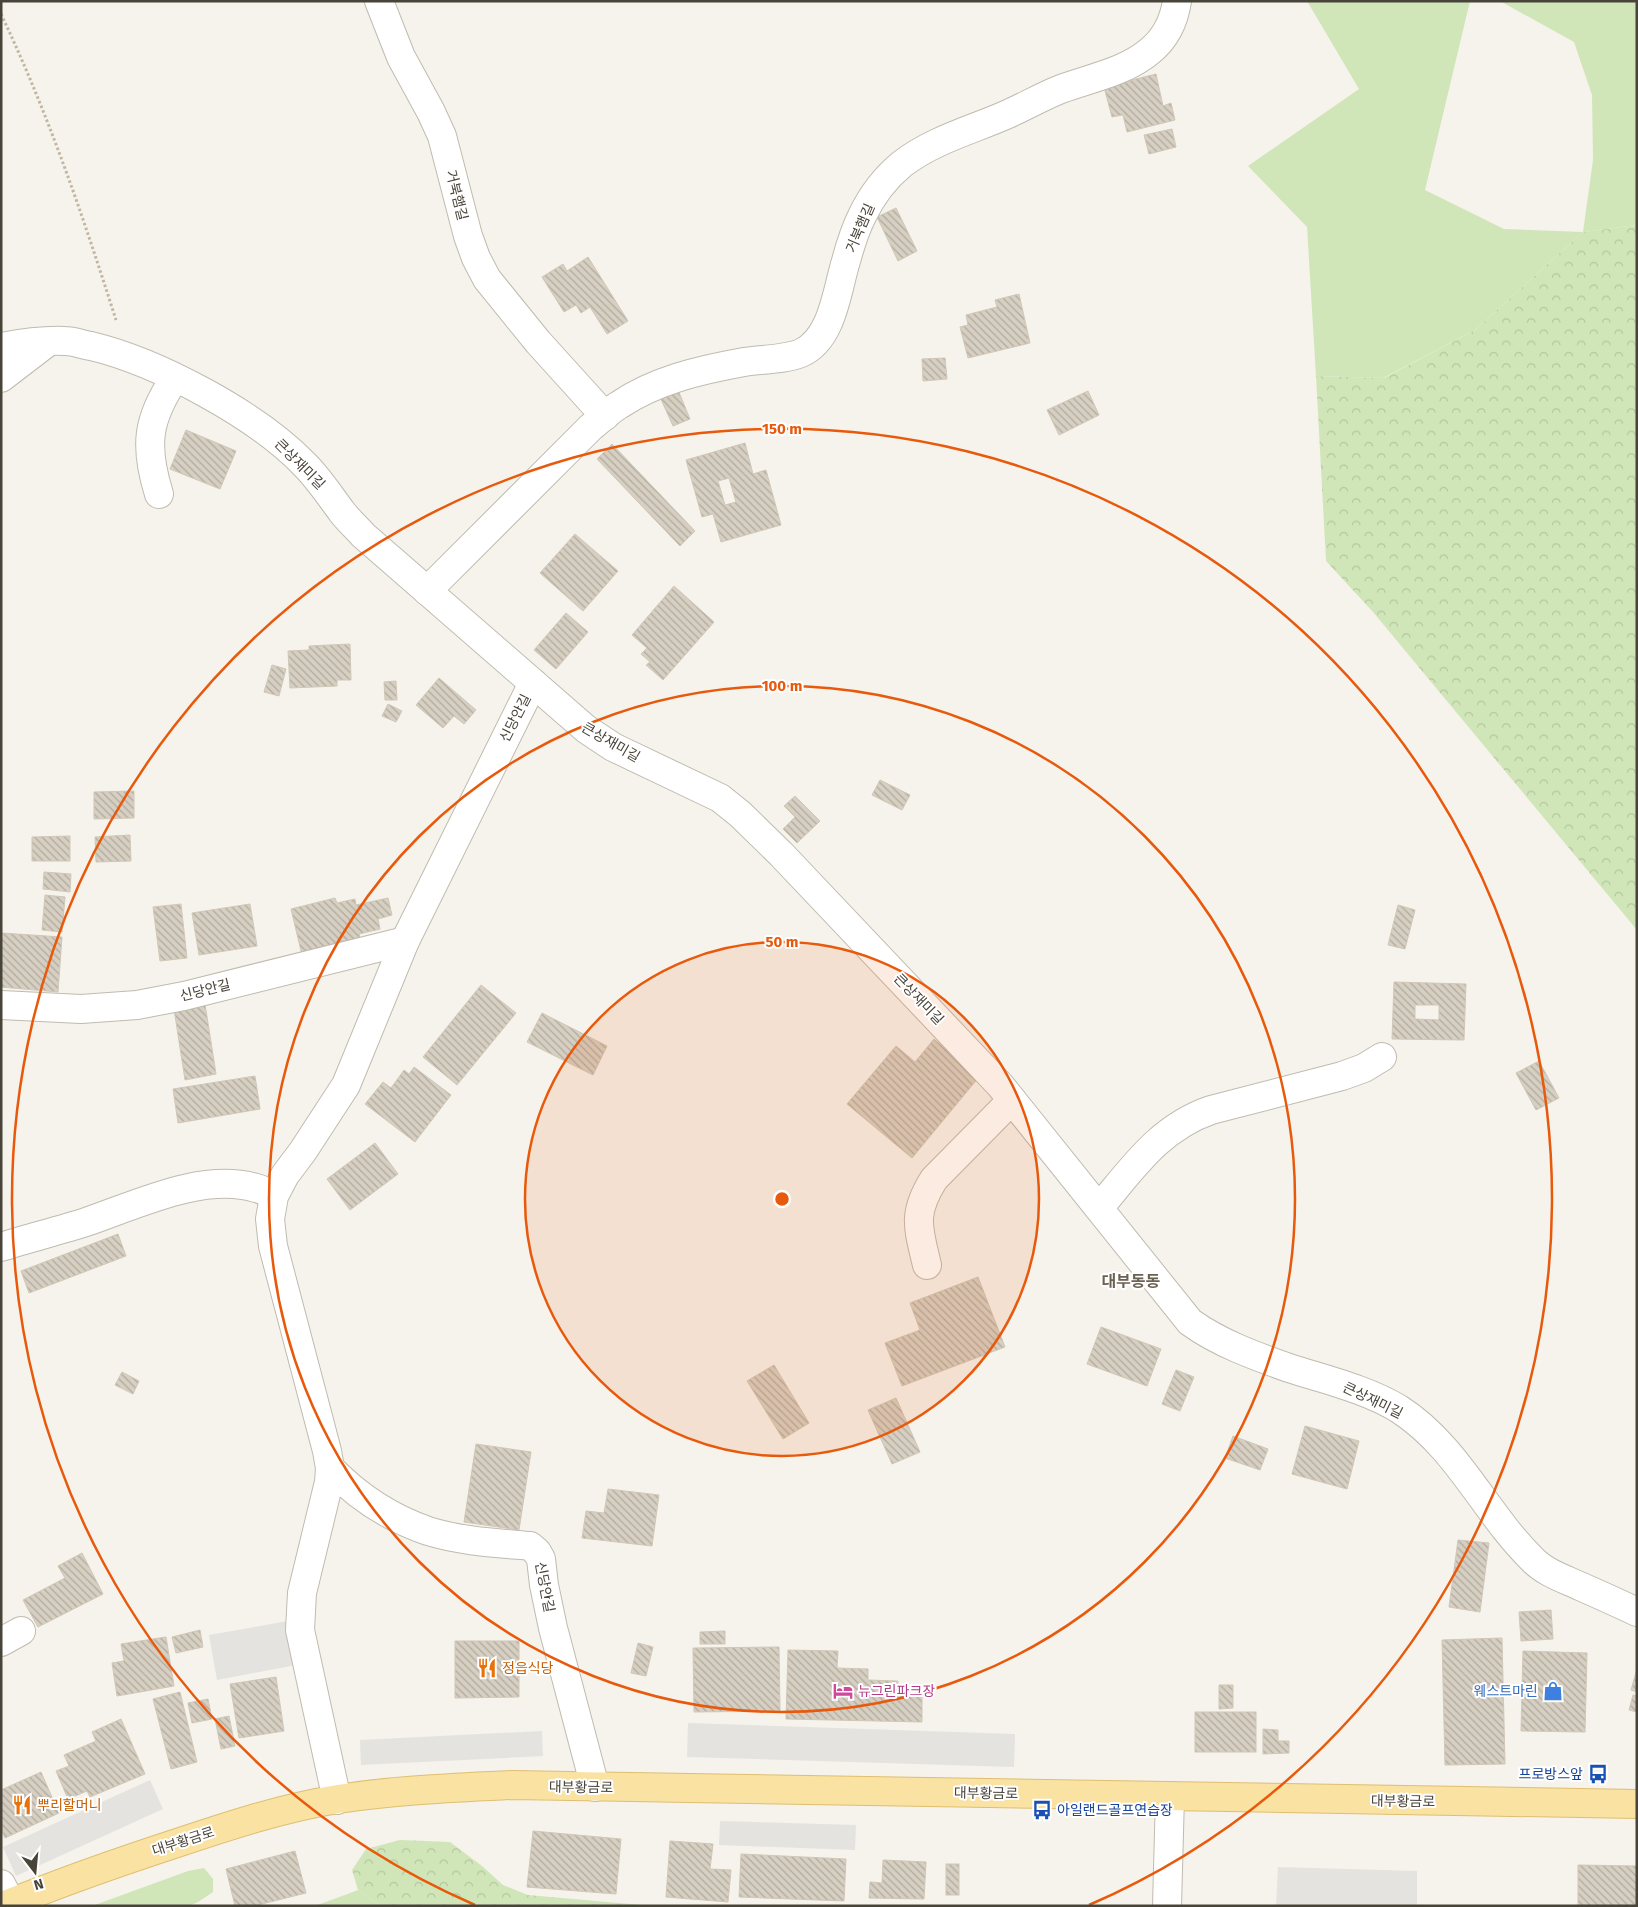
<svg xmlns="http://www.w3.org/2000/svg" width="1638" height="1907" font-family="'Fira Sans','Noto Sans KR',sans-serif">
<defs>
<pattern id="forest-crowns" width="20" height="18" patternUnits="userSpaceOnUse" patternTransform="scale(1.25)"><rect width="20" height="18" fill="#d0e6b8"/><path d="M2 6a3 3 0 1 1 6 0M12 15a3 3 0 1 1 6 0" fill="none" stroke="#b4c69f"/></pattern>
<pattern id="building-back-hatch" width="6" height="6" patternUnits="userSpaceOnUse" patternTransform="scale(1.25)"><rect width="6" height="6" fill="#d6cfc2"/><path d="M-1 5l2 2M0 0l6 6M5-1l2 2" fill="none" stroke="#b0aa9f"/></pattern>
</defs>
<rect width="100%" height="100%" fill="#f5f3ec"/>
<g fill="#d0e6b8">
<path d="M1307,1H1470L1425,190L1504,229L1583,232L1593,160L1592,95L1574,42L1500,1H1637V225L1583,232L1475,330L1383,378L1316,376L1307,227L1248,166L1359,89Z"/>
<path d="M204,1868L213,1879V1892L198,1902L189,1906H92L188,1871Z"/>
<path d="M358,1890L381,1906H315Z"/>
</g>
<g fill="url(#forest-crowns)">
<path d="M1637,225V930L1373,612L1326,561L1316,376L1384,378L1475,330L1583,232Z"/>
<path d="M400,1840L450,1842L482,1866L503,1885L528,1895L653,1906H381L358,1890L352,1870L366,1849Z"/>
</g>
<g fill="#e4e3e0">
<path d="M288,1621L296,1665L217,1680L209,1635Z"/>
<path d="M688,1723L1015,1734L1014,1767L687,1757Z"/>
<path d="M542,1731L543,1756L361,1765L360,1740Z"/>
<path d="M150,1780L163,1809L16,1876L3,1847Z"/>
<path d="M720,1821L856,1825L855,1850L719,1845Z"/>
<path d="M1278,1867L1417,1871V1906L1276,1905Z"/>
</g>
<g fill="url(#building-back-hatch)" stroke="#d1c7b6" fill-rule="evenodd">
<path d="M1156,74L1163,106L1171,103L1175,120L1127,132L1123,115L1112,117L1104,87Z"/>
<path d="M1172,129L1176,147L1149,154L1144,135Z"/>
<path d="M896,208L917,251L898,261L877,217Z"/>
<path d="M588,257L628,321L607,334L590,307L581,313L576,305L564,312L542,277L563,264L567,271Z"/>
<path d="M1019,294L1030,343L968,358L960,327L968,325L966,315L997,307L995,300Z"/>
<path d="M945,358L947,379L923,381L922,359Z"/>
<path d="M678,390L690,419L673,426L660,397Z"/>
<path d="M1088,391L1099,415L1059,435L1047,410Z"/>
<path d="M186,430L236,451L220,489L170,469Z"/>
<path d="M745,443L753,474L766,470L781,525L721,542L713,514L702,517L686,460ZM729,478L736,502L725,505L718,481Z"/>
<path d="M612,444L695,531L680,546L597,459Z"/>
<path d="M575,534L618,571L583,611L540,573Z"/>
<path d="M674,586L714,622L663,680L646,665L650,662L641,654L647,648L632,635Z"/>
<path d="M566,613L588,632L556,669L534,650Z"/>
<path d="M350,644L351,680H337V686L290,688L288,651L309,650V646Z"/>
<path d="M272,665L286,669L279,696L264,692Z"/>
<path d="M439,678L476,710L464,724L454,716L443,728L416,705Z"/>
<path d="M396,681L397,700H385L384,682Z"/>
<path d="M388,704L402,711L396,722L382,716Z"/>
<path d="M880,780L910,795L902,810L872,795Z"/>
<path d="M134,791V818L94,819V792Z"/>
<path d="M795,796L820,821L797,843L783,829L795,817L784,806Z"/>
<path d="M130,835L131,861L96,862L95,837Z"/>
<path d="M70,836V861H32V837Z"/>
<path d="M44,872L71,874L70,892L43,889Z"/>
<path d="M45,895L65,897L62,932L42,930Z"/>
<path d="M335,898L337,903L355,899L356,905L388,898L392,915L378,919L380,929L359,934L361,942L302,955L291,909Z"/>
<path d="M181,904L187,958L160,961L153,907Z"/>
<path d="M250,904L257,946L199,955L192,913Z"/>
<path d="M1398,905L1415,910L1405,949L1388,945Z"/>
<path d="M1,933L62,937L58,992L1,987Z"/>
<path d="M1394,982L1466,984L1464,1040L1392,1039ZM1415,1005H1439V1020L1415,1019Z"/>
<path d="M481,985L516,1013L457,1085L423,1057Z"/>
<path d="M205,1004L216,1074L185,1080L174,1009Z"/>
<path d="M542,1013L607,1046L593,1075L527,1042Z"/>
<path d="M934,1039L979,1077L912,1158L847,1104L896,1046L915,1062Z"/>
<path d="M1539,1061L1559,1098L1536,1110L1516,1073Z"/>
<path d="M414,1067L451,1095L415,1142L365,1104L383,1082L391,1088L404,1070L409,1074Z"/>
<path d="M255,1076L260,1109L178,1123L173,1089Z"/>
<path d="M375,1143L398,1174L350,1210L327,1179Z"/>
<path d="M118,1234L126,1256L29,1293L21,1271Z"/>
<path d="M978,1277L1005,1347L902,1386L885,1343L920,1330L910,1303Z"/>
<path d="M1101,1327L1161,1349L1147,1386L1087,1364Z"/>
<path d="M774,1365L809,1423L783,1439L747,1381Z"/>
<path d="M1176,1370L1194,1377L1180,1411L1162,1404Z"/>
<path d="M122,1372L139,1381L133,1394L115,1385Z"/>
<path d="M896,1398L920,1452L892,1464L868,1410Z"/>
<path d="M1305,1426L1359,1441L1347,1489L1292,1474Z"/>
<path d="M1233,1436L1268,1449L1260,1470L1225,1458Z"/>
<path d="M476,1444L531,1452L519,1530L464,1522Z"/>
<path d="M608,1489L659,1495L652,1546L582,1538L586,1511L604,1513Z"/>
<path d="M1458,1540L1489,1543L1480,1612L1449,1607Z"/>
<path d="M82,1553L103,1594L38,1627L23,1600L65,1578L58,1566Z"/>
<path d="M1551,1610L1553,1639L1521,1641L1519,1612Z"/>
<path d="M200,1630L203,1647L176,1653L172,1637Z"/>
<path d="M725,1631V1644H700V1632Z"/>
<path d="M166,1637L174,1686L117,1696L112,1663L124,1661L121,1644Z"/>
<path d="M1502,1638L1505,1764L1445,1765L1442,1640Z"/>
<path d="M455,1641H519V1697L455,1698Z"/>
<path d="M638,1643L653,1647L646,1676L631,1673Z"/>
<path d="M779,1647L780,1711L694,1712L693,1648Z"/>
<path d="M788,1650L838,1651L837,1668L868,1669V1680L898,1681V1688L922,1689V1722L786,1719Z"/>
<path d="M1523,1651L1587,1653L1585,1732L1521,1731Z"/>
<path d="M1637,1669V1692L1631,1690Z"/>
<path d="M276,1677L284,1731L239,1738L230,1684Z"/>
<path d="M1219,1685H1233V1708L1219,1709Z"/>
<path d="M180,1692L197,1762L171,1769L153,1699Z"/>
<path d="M1633,1695L1637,1696V1712L1629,1710Z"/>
<path d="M208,1699L212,1719L192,1723L188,1703Z"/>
<rect x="1195" y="1712" width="61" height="40"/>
<path d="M229,1716L235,1746L221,1749L215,1719Z"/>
<path d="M121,1719L145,1774L90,1797L87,1791L68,1799L56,1771L69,1766L64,1755L96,1741L92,1732Z"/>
<path d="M1263,1729L1278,1730V1741H1289V1753L1263,1754Z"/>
<path d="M41,1772L59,1813L5,1838L1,1829V1790Z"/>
<path d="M533,1831L621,1839L616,1894L527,1887Z"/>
<path d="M670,1841L713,1844L710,1869L731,1870L728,1902L666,1897Z"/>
<path d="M295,1851L306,1893L254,1906H235L226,1869Z"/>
<path d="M741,1854L846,1859L844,1901L739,1897Z"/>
<path d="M883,1860L926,1862L924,1899L869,1898L870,1882L882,1883Z"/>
<rect x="946" y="1864" width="13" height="31"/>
<path d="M1578,1865L1637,1866V1906H1578Z"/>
</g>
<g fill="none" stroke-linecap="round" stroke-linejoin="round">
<defs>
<g id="minor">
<path d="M379,1L401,57L431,112L442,136L468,236L476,258L487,279L538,342L605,416"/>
<path d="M1,347C22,343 44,340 65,341C74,341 83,345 91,346C158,362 257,415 305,465C319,479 330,496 342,512C348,520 356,527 363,535L586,729L613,747L720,798L740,814L781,854L1000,1085L1190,1322C1219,1343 1255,1356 1289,1368C1326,1380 1366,1389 1399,1409C1457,1446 1485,1513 1532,1559C1545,1573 1565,1579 1582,1587C1600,1595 1618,1603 1637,1612"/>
<path d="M1,378L48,342"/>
<path d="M159,494C144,446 147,419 175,378"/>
<path d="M427,591L591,427C600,420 609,411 619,405C656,380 700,370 744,362C762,359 784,360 801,353C833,339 837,289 846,261C850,246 855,230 862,216C871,197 885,178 902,164C933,140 972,130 1008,114C1026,106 1043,96 1061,89C1091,78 1125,72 1150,51C1166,38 1174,21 1177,1"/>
<path d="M1,1005L81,1009L137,1005L184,996L405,941"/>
<path d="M1099,1208C1133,1168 1159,1128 1211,1110L1342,1076L1364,1068L1382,1057"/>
<path d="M1,1247C29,1238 58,1231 86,1222C136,1205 203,1172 256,1188C262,1189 268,1193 274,1196"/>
<path d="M927,1265C918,1227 912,1214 934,1179L1012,1100"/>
<path d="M330,1468C357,1496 390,1518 428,1531C460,1541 496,1543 530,1546L537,1552L541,1559L544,1585L553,1628L595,1787"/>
<path d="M1,1642L21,1631"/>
<path d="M337,1800L300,1630L302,1593L329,1482L330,1468L327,1451L273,1246L270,1219L274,1196L285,1175L303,1151L346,1085L405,941L533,683"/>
<path d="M1,1884L11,1903"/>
<path d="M1167,1906L1170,1796"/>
</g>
<path id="major" d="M3,1906C59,1883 116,1863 174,1844C228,1826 282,1808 338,1799C396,1790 454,1788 512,1785L1637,1804"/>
</defs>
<use href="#minor" stroke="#c0bbaf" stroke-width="30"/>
<use href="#major" stroke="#debf71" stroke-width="30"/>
<path stroke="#c1b7a1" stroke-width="3" stroke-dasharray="2.5 2.5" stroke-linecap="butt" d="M1,14C48,113 83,216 116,320"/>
<use href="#minor" stroke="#fff" stroke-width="28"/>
<use href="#major" stroke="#f9e2a2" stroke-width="28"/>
</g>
<circle cx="782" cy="1199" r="257" fill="#e8590c" fill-opacity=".12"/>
<g fill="none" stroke="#e8590c" stroke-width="2.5">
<circle cx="782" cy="1199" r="257"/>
<circle cx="782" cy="1199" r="513"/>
<path d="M475 1905A770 770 0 1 1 1089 1905"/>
</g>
<defs>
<symbol id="restaurant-bare" viewBox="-9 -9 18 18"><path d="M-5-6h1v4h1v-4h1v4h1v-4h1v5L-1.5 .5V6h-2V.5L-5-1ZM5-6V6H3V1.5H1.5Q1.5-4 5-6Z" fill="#e8710a" stroke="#fff" stroke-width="2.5" paint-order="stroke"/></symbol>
<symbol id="hotel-bare" viewBox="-9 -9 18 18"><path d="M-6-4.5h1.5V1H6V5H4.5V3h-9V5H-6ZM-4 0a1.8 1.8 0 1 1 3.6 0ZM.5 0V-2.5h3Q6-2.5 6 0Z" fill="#d1479c" stroke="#fff" stroke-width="2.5" paint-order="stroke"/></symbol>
<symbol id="shop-bare" viewBox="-9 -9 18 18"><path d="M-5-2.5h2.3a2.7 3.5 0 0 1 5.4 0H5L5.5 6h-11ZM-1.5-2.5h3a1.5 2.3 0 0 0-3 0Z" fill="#3f7fe0" stroke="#fff" stroke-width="2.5" paint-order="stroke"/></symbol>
<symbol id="bus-bare" viewBox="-9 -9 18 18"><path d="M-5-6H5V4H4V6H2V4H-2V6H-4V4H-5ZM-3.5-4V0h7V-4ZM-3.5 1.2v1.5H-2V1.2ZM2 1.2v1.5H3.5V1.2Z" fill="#1a4fb4" stroke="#fff" stroke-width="2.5" paint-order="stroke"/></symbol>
</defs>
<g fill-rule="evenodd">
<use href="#restaurant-bare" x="473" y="1654" width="28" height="28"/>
<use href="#hotel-bare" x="829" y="1677" width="28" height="28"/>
<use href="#shop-bare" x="1539" y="1677" width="28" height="28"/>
<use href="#bus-bare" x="1584" y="1760" width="28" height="28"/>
<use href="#restaurant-bare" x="8" y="1791" width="28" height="28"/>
<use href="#bus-bare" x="1028" y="1796" width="28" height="28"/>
</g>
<g text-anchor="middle" stroke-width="4" stroke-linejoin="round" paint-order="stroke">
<g font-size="14" fill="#49443a" stroke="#fff">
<text transform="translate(457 195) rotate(76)" y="5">거북햄길</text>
<text transform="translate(860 228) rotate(-67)" y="5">거북햄길</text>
<text transform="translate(300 464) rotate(45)" y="5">큰상재미길</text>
<text transform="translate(515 718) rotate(-63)" y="5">신당안길</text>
<text transform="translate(611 742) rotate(30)" y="5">큰상재미길</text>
<text transform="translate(205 990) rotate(-14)" y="5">신당안길</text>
<text transform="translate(919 999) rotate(46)" y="5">큰상재미길</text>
<text transform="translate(1373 1400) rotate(26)" y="5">큰상재미길</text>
<text transform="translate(545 1587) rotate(79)" y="5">신당안길</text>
<text transform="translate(581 1787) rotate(1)" y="5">대부황금로</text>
<text transform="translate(986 1793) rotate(1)" y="5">대부황금로</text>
<text transform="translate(1403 1801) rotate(1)" y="5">대부황금로</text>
<text transform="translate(183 1841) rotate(-18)" y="5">대부황금로</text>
</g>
<g font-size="14" fill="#c56008" stroke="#fff" text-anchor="start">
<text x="502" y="1673">정읍식당</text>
<text x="37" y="1810">뿌리할머니</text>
</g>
<g font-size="14" fill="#b23c85" stroke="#fff" text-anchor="start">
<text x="858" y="1696">뉴그린파크장</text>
</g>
<g font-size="14" fill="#366cbe" stroke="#fff" text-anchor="end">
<text x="1538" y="1696">웨스트마린</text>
</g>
<g font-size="14" fill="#164399" stroke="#fff" text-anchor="end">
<text x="1583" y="1779">프로방스앞</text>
<text x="1057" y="1815" text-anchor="start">아일랜드골프연습장</text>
</g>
<g font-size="16" font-weight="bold" fill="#6c6252" stroke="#fff">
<text x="1131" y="1287">대부동동</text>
</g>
</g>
<circle cx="782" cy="1199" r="8" fill="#e8590c" stroke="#fff" stroke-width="2.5"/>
<g font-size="15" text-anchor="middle" font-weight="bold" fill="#e8590c" stroke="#fff" stroke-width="4" stroke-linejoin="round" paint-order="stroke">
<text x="782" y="434">150 m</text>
<text x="782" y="691">100 m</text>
<text x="782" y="947">50 m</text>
</g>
<rect width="1638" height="1907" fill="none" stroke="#49443a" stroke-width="5"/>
<g transform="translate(35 1872) rotate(164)" stroke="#ffffff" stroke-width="4" paint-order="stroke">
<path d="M0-4L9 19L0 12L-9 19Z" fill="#49443a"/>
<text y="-8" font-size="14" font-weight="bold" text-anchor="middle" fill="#49443a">N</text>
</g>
</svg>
